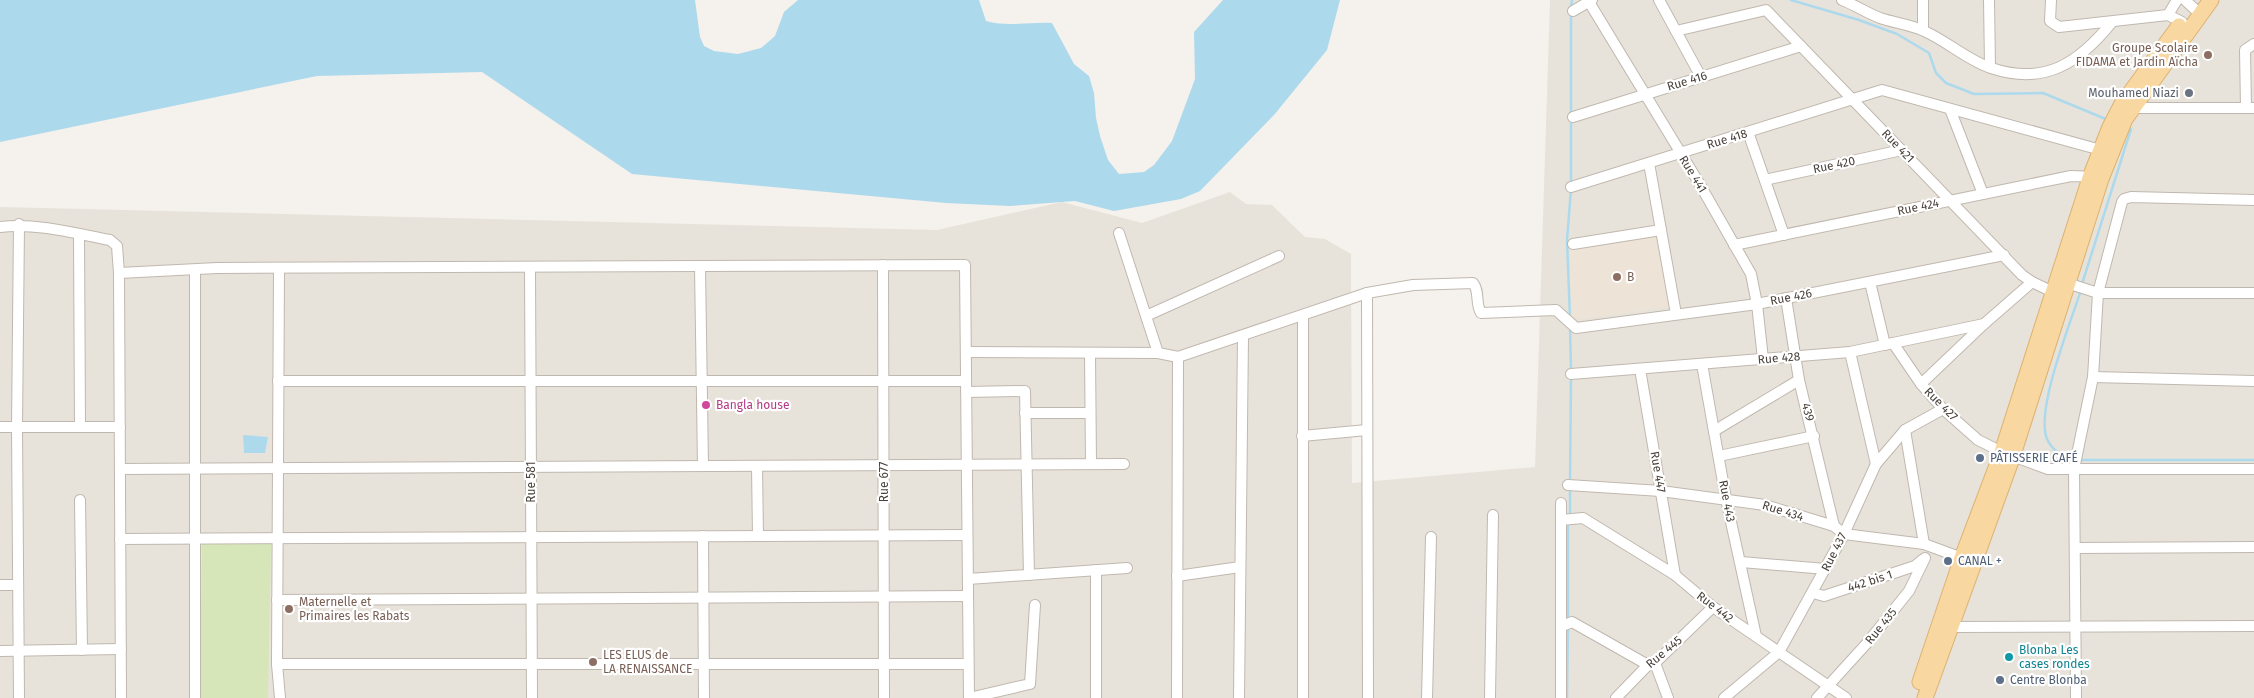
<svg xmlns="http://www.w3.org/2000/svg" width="2254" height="698" font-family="'Fira Sans',sans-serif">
<rect width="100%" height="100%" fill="#f5f1ec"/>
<path fill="#e8e3da" d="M1550,0H2254V698H0V207L937,230L1062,202L1142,223L1230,192L1246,204L1272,205L1305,237L1325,239L1351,254L1352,483L1535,467Z"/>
<path fill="#ede4d7" d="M1658,233L1668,307L1571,320L1570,247Z"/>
<path fill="#d6e6b8" d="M202,542L271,543L268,698H200Z"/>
<g fill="#add9ed">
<path d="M0,0H695L700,37L704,46L714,51L738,54L761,48L775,36L784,12L798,0H979L986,21C1007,27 1029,22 1052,23L1074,64L1089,76L1094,93L1096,118L1100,136L1108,160L1119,174L1144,172L1154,165L1172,141L1195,79L1194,32L1223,0H1340L1327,50L1274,115L1200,191L1181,199L1114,211L1075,201L1010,206L946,203L632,174L482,72L317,76L0,142Z"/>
<path d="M243,435L268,437L265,453H244Z"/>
</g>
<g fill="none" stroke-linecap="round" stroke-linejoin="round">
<g stroke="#add9ed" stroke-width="2.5">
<path d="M1791,0L1859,20L1897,34L1929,53L1936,73L1946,83L1974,94L2043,93L2108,120"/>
<path d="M1571,8L1572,0"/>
<path d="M1571,183V14"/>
<path d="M2082,284L2131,129L2127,127"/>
<path d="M1570,318L1567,240L1571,189"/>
<path d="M1570,326L1571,370"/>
<path d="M2073,460C2061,456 2052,450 2047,439C2035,410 2071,322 2081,290"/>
<path d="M2078,460H2254"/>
<path d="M1570,483L1571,376"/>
<path d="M1570,514V488"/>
<path d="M1568,622V524"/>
<path d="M1567,698L1568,627"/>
</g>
<defs>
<g id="minor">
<path d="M1659,0L1701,77"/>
<path d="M1842,0C1855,5 1867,13 1880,18C1894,23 1910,24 1924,31C1947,41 1967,60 1991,68C2045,86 2079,63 2112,22"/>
<path d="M1989,0L1990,67"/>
<path d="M2051,0L2050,21L2059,27L2168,15L2182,22"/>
<path d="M2185,0L2200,14"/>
<path d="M1589,2L1699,183L1751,274L1757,304L1763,359"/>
<path d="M1573,11L1592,0"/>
<path d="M2168,15L2177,0"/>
<path d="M1923,30V0"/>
<path d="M1676,31L1766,10L2022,275L2032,282L2053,292"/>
<path d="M2129,108H2254"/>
<path d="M2246,108L2245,50L2254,44"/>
<path d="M1950,109L1983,194"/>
<path d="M1573,117L1801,46"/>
<path d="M1748,132L1784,235"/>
<path d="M1649,163L1676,314"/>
<path d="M1765,180L1902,150"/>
<path d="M1571,187L1882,90L2101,150"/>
<path d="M0,227C38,223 73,233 110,240L117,246L119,273L121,698"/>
<path d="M1119,233L1158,353"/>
<path d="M79,234L80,427"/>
<path d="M1573,244L1661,230"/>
<path d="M1734,245L2071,176L2096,177"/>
<path d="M883,265L884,698"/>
<path d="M700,266L703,466"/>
<path d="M530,267L532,698"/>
<path d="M279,268L277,664L280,698"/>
<path d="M119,273L217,268L965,265L969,698"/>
<path d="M1870,282L1885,345"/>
<path d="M2067,283L2098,293H2254"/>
<path d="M1367,293L1368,698"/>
<path d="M1786,298L1799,380L1834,526"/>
<path d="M1146,316L1279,256"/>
<path d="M1893,343L1921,384L1943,409L1978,440L2002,452L2048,469H2254"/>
<path d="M966,352L1158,353L1178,357L1367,293L1413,285L1473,283C1480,291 1475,304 1481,313L1556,310L1576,328L1757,304L2004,255"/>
<path d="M1850,352L1876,464"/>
<path d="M1090,353L1091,464"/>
<path d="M1702,364L1726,499L1756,636"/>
<path d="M1640,369L1675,575"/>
<path d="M1571,374L1850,352L1984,324"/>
<path d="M2093,377L2254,381"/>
<path d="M278,381H966"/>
<path d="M1921,384L1984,324L2032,282"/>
<path d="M966,392L1025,391L1029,575"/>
<path d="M1025,413H1090"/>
<path d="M0,427H120"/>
<path d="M1905,430L1924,544"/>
<path d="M1714,431L1799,380"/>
<path d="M1302,436L1367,430"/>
<path d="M1719,456L1814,436"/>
<path d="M757,466L758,536"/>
<path d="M120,469L1124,464"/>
<path d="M1568,485L1661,491L1765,505L1834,526L1844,534L1924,544L1962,558"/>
<path d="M80,500L82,650"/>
<path d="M1561,520L1583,518L1675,575L1713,607L1846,698"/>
<path d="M703,536L704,698"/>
<path d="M120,539L967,535"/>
<path d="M2076,548L2254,547"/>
<path d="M1741,562L1826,569"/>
<path d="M1177,576L1240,567"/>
<path d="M968,579L1127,568"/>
<path d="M0,585H18"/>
<path d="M1813,593L1824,596L1915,566L1922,560"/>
<path d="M277,600L968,596"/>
<path d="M1562,626L1572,622L1648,665"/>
<path d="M1951,627L2254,626"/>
<path d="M0,651L121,649"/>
<path d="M1655,663L1668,698"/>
<path d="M277,664H968"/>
<path d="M19,698L17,427L19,224"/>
<path d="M195,698V271"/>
<path d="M969,698L1030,684L1035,605"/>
<path d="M1096,698V570"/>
<path d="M1177,698L1178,357"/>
<path d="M1239,698L1243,336"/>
<path d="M1303,698V316"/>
<path d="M1427,698L1431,537"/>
<path d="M1490,698L1493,515"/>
<path d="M1561,698V503"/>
<path d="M1616,698L1648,665L1655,663L1713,607"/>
<path d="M1724,698L1779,652L1843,536L1876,464L1905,430L1943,409"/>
<path d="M1817,698L1868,642L1909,591L1925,558"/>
<path d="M2076,698L2074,469L2093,377L2098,293L2122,202L2124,199L2131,197L2254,200"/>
</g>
<g id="primary">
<path d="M1920,682L1962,558L2002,452L2091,175L2110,127L2122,104L2179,26"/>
<path d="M1925,698L2011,461L2101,179L2125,119L2211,0"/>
</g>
</defs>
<use href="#minor" stroke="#c0b8af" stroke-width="12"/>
<use href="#primary" stroke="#ddb271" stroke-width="17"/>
<use href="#minor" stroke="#fff" stroke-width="10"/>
<use href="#primary" stroke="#f8d7a1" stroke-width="15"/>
</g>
<g fill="#8d6e63" stroke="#fff" stroke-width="2">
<circle cx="2208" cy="55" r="5"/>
<circle cx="1617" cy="277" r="5"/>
<circle cx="289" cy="609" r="5"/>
<circle cx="593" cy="662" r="5"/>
</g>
<circle fill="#6b7280" stroke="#fff" stroke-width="2" cx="2189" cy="93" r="5"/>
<circle fill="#d1479c" stroke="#fff" stroke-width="2" cx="706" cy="405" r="5"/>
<g fill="#5c6f8a" stroke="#fff" stroke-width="2">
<circle cx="1980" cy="458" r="5"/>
<circle cx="1948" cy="561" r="5"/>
<circle cx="2000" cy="680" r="5"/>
</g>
<circle fill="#0f9aa8" stroke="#fff" stroke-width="2" cx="2009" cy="657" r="5"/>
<g text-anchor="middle" stroke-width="4.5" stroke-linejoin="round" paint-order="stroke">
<g font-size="12" fill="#785e54" stroke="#fff" text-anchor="start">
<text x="2198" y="52" text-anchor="end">Groupe Scolaire<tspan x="2198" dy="14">FIDAMA et Jardin Aïcha</tspan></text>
<text x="1627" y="281">B</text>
<text x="299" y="606">Maternelle et<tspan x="299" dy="14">Primaires les Rabats</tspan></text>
<text x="603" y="659">LES ELUS de<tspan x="603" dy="14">LA RENAISSANCE</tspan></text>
</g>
<g font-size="12" fill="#49413a" stroke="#fff">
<text transform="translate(1687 81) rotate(-17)" y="4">Rue 416</text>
<text transform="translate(1727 139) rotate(-17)" y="4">Rue 418</text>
<text transform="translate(1898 146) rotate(46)" y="4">Rue 421</text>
<text transform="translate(1834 165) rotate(-12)" y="4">Rue 420</text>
<text transform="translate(1693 174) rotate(58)" y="4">Rue 441</text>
<text transform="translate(1918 207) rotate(-12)" y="4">Rue 424</text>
<text transform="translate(1791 297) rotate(-11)" y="4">Rue 426</text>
<text transform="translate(1779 358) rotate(-5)" y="4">Rue 428</text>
<text transform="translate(1941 404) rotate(45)" y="4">Rue 427</text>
<text transform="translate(1808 412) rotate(75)" y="4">439</text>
<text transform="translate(1658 472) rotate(80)" y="4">Rue 447</text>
<text transform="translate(531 482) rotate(-90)" y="4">Rue 581</text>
<text transform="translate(884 482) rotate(-90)" y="4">Rue 677</text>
<text transform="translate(1727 501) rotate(79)" y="4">Rue 443</text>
<text transform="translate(1783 511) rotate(17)" y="4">Rue 434</text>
<text transform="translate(1834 552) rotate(-63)" y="4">Rue 437</text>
<text transform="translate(1870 581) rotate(-18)" y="4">442 bis 1</text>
<text transform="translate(1715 607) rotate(37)" y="4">Rue 442</text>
<text transform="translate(1881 626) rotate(-51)" y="4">Rue 435</text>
<text transform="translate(1664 652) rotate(-40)" y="4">Rue 445</text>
</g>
<g font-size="12" fill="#5b616d" stroke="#fff" text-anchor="end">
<text x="2179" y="97">Mouhamed Niazi</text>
</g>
<g font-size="12" fill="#b23c85" stroke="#fff" text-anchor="start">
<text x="716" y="409">Bangla house</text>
</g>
<g font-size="12" fill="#4e5e75" stroke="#fff" text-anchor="start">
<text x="1990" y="462">PÂTISSERIE CAFÉ</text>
<text x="1958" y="565">CANAL +</text>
<text x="2010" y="684">Centre Blonba</text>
</g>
<g font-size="12" fill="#0d838f" stroke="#fff" text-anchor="start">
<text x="2019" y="654">Blonba Les<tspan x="2019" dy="14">cases rondes</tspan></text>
</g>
</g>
</svg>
